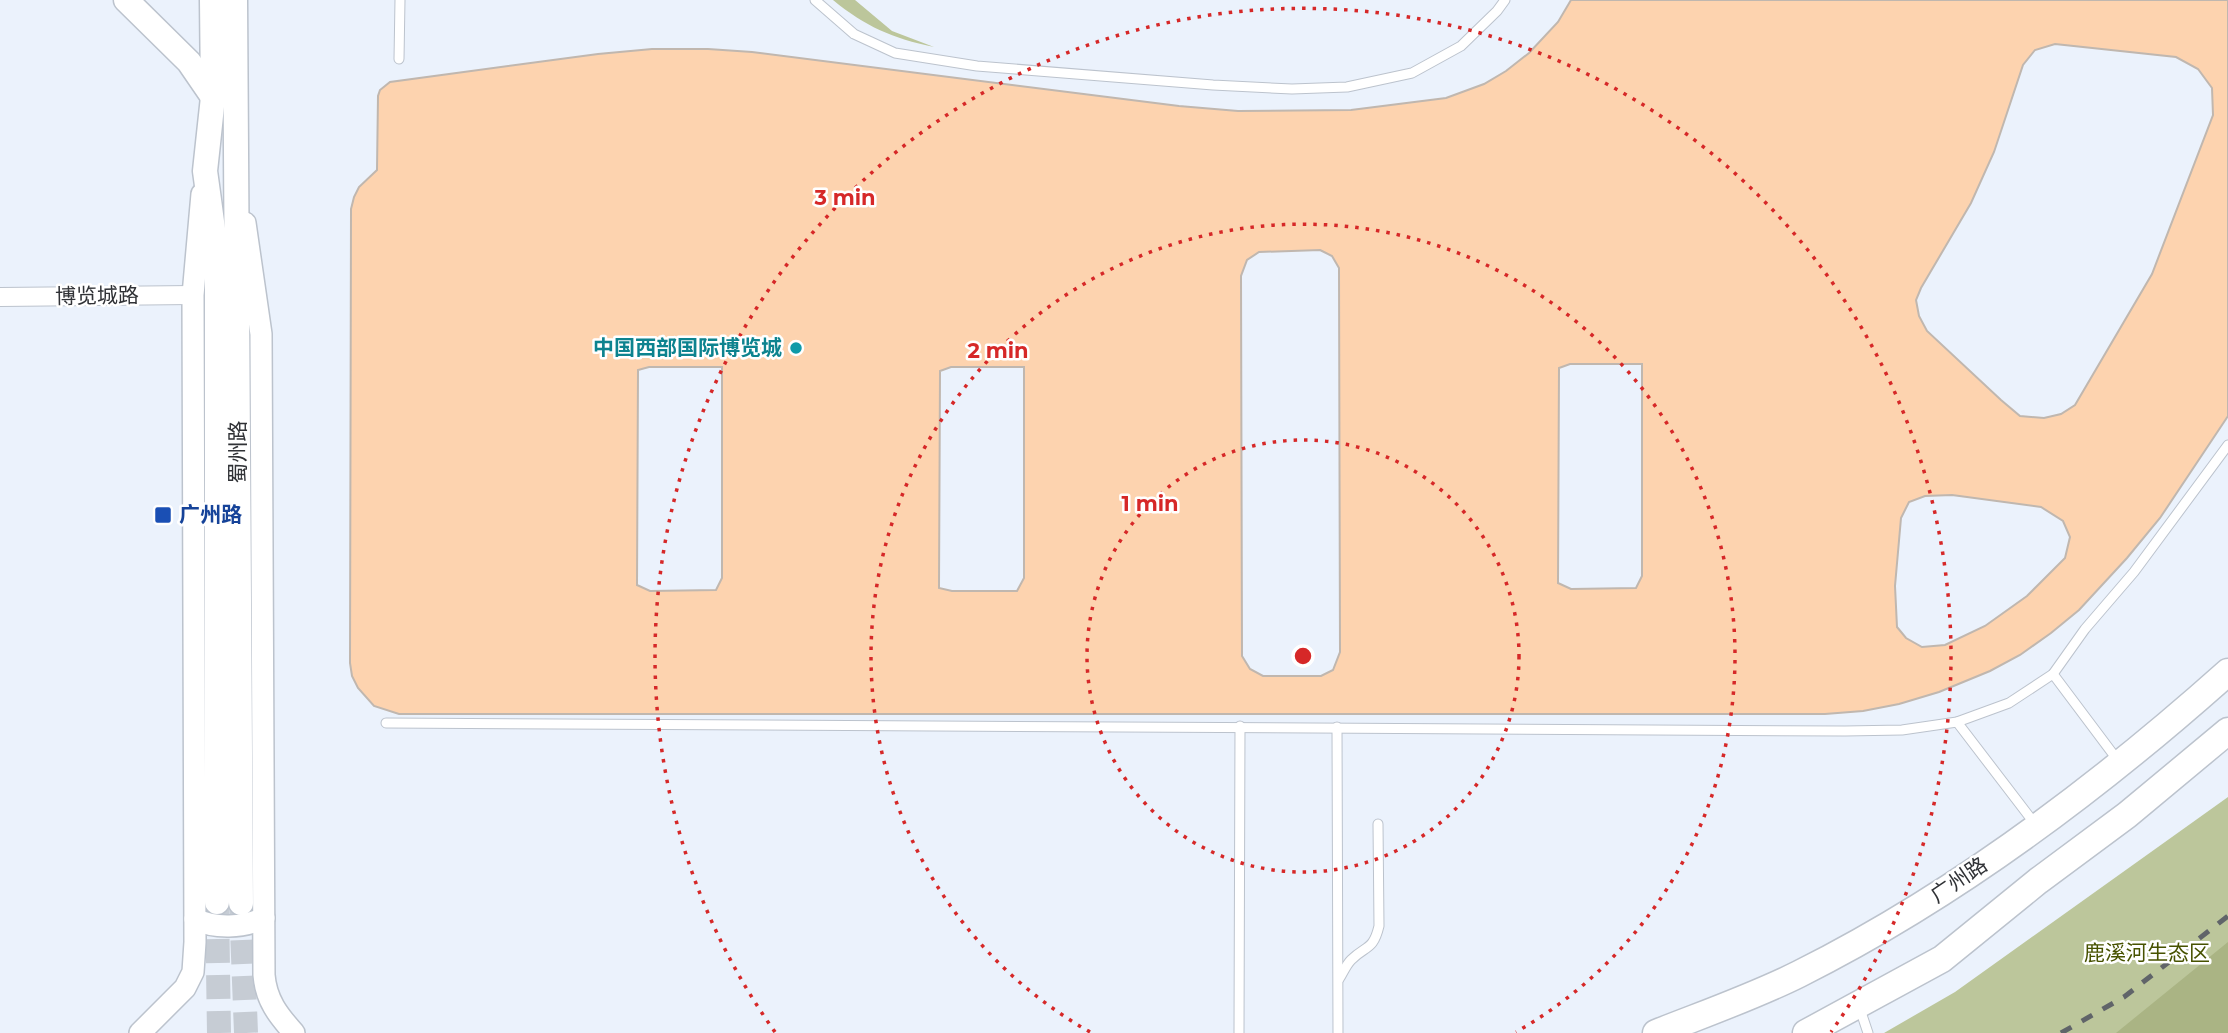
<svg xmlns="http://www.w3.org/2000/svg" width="2228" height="1033" font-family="Montserrat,'Noto Sans SC',sans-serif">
<rect width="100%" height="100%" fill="#ebf2fc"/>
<g fill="#bcc69b">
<path d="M833,0H855L892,31L934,47C892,38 866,27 833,0Z"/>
<path d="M2228,797V1033H1884L1955,992Z"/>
</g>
<path fill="#aab484" d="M2228,942V1033H2116Z"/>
<path fill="#fdd3af" stroke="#c0b7af" stroke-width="2" fill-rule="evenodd" d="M1571,0H2228V416L2160,518L2127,558L2079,610L2051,633L2020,655L1990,671L1939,692L1899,704L1863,711L1825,714H399L374,706L358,688L352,676L350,663L351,209L354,197L359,187L377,170L378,96L380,90L390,82L598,54L652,49H708L752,52L1179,106L1238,111L1351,110L1446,98L1484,84L1506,71L1529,53L1558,22ZM2055,44L2176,57L2198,69L2212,88L2213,115L2152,274L2075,405L2061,414L2044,418L2020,416L2001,400L1927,331L1919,316L1916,300L1921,288L1971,203L1994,152L2023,65L2035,50ZM1320,250L1332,256L1339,268L1340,652L1333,670L1321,676H1263L1250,669L1242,656L1241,276L1247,260L1259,252ZM1570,364H1642V576L1636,588L1571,589L1558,583L1559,368ZM649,367H722V578L716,590L650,591L637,585L638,370ZM951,367H1024V578L1017,591H952L939,588L940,371ZM1952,495L2041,507L2063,521L2070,537L2065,558L2027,596L1985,626L1945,645L1922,647L1906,638L1897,627L1895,586L1901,518L1909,502L1925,496Z"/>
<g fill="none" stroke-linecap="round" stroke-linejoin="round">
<g stroke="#c6ccd4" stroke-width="24" stroke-dasharray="24 12" stroke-linecap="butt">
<path d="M217,903L219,1033"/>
<path d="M241,904L246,1033"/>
</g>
<defs>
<g id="service">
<path d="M815,0L854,34L895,53L977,66L1213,85L1292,89L1347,87L1412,73L1461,46L1497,11L1505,0"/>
<path d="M399,59L400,0"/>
<path d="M2053,674L2119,762"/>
<path d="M1957,722L2035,824"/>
<path d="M386,723L1845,731L1902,730L1957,722L2009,703L2053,674L2085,629L2134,572L2228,445"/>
<path d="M1337,727L1338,1033"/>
<path d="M1339,979C1343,973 1346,965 1351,960C1366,945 1373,951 1379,926L1378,824"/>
<path d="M1859,1006L1868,1033"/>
<path d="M1239,1033L1240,726"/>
</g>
<path id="minor" d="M0,297L193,295"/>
<g id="tertiary">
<path d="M245,223L261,334L264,975C266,1000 278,1015 294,1033"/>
<path d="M195,919C215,929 243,928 264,918"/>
<path d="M140,1033L185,988L193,972L195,942L193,295L202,194"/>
</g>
<g id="secondary">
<path d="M126,0L189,62L213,97"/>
<path d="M212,0L213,97L205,171L217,258V902"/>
<path d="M235,0L241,903"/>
</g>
<g id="primary">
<path d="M1656,1033C1704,1014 1753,997 1799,974C1955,896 2098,788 2228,672"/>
<path d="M1806,1033L1942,959L2038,881L2127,815L2228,731"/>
</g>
</defs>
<use href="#service" stroke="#bcc3cd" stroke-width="11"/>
<use href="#minor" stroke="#bcc3cd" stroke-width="20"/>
<use href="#tertiary" stroke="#bcc3cd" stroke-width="24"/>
<use href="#secondary" stroke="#bcc3cd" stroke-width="27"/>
<use href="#primary" stroke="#bcc3cd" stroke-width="29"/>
<use href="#service" stroke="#fff" stroke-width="9"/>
<use href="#minor" stroke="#fff" stroke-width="18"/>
<use href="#tertiary" stroke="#fff" stroke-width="21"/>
<use href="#secondary" stroke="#fff" stroke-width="24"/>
<use href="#primary" stroke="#fff" stroke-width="26"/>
<path stroke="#606469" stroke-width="5" stroke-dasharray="12 12" stroke-linecap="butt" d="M2061,1033L2124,997L2228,916"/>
</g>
<g fill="none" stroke="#d62828" stroke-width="3.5" stroke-dasharray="3.5 7">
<circle cx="1303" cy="656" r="216"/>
<path d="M1090 1032A432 432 0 1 1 1516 1032"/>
<path d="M775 1032A648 648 0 1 1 1831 1032"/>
</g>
<circle fill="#0f9aa8" stroke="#fff" stroke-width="2.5" cx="796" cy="348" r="7"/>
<rect fill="#1a4fb4" stroke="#fff" stroke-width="2.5" x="154" y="506" width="18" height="18" rx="3.5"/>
<g text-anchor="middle" stroke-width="5" stroke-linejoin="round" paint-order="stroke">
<g font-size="21" fill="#303236" stroke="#fff">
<text transform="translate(97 296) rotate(-1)" y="7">博览城路</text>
<text transform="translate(238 452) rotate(-90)" y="7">蜀州路</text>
<text transform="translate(1959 880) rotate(-34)" y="7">广州路</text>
</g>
<g font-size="21" font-weight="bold" fill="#0d838f" stroke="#fff" text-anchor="end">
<text x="782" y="355">中国西部国际博览城</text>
</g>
<g font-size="21" font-weight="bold" fill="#164399" stroke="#fff" text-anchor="start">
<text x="179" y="522">广州路</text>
</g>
<g font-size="21" fill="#475200" stroke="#fff">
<text x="2147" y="960">鹿溪河生态区</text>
</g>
</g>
<circle cx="1303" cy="656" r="10" fill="#d62828" stroke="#fff" stroke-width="3.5"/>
<g font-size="21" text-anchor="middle" font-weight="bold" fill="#d62828" stroke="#fff" stroke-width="5" stroke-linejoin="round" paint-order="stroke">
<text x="845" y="205">3 min</text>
<text x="998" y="358">2 min</text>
<text x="1150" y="511">1 min</text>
</g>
</svg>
